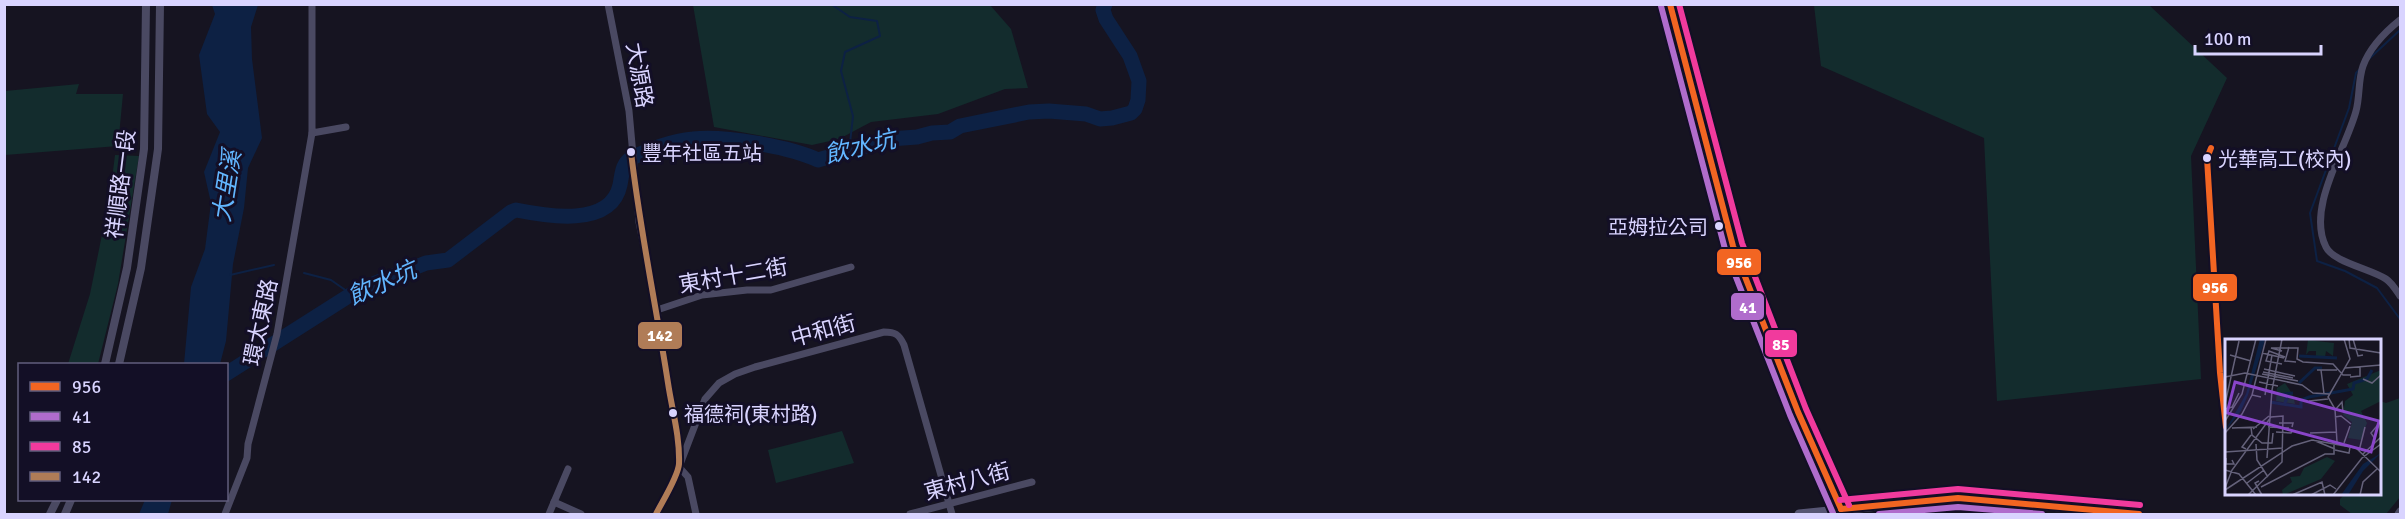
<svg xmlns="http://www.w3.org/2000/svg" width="2405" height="519" font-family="Signika,'Noto Sans TC',sans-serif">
<rect width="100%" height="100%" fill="#161421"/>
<g fill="#132c2d">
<path d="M693,5H990L1011,29L1028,88L1005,89L938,114L871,122L839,139L812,145L714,127Z"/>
<path d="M1814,5H2149L2227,78L2191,156L2201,379L1997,401L1984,138L1821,66Z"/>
<path d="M79,84L76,94H123L118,146L5,155V91Z"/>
<path d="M115,155L139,156L118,284L98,364H68L90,294L110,195Z"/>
<path d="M2400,398V497L2386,514H2352L2340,505V499L2345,494H2380V401L2386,403Z"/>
<path d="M842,431L854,463L776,483L768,450Z"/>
</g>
<g fill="#0d2144">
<path d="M212,5H258L251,27L252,59L262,138L248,168L244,208L233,264L226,341L220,364H184L191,287L205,249L211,203L204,172L220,132L207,114L199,55L215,14Z"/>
<path d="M145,500H172L168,514H139Z"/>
</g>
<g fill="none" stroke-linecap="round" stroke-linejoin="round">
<g stroke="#0d2144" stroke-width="2">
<path d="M831,4L850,17L877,21L880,36L845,52L841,71L853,116L849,152"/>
<path d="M2370,58L2400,30"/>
<path d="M2360,69L2356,73L2349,108L2310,213L2317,261L2345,271L2377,288L2400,319"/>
<path d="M304,273L331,280L351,294"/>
<path d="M230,275L274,265"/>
</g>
<path stroke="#0d2144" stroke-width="15" d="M226,374L358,290L426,263L448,260L511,212L516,210C546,216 611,228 620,185C622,175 622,163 632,158C649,149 673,141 693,139C723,135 791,147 818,160L890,139L917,137L932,133L950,132L960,126L1029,112L1049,111L1086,114L1100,119L1112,118L1131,113L1135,109L1138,100L1139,81L1130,56L1106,19L1103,10L1105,4"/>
<g stroke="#4a4962" stroke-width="7">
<path d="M312,4V133L346,127"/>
<path d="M608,4L629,111L639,222L657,310L670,399L677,429L679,467L688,477L696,514"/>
<path d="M2400,20C2385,32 2370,47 2363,66C2358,80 2360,97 2356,111C2346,149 2306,208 2326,247C2333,262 2371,269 2386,279C2392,283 2396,290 2400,296"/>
<path d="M657,310L702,295L747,290H771L851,267"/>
<path d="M554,502L581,514"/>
<path d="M225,514L247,458L248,444L277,334L312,133"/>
<path d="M549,514L568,469"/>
<path d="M656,514L679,467L705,399L719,383L735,374L755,367L884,332C895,332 899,334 904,345L952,514"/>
<path d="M910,514L1032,482"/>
<path d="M2398,514L2400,511"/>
</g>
<g stroke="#4a4962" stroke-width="8">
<path d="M105,364L127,268L144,149L146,4"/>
<path d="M119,364L141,268L158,149L160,4"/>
<path d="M50,514L57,500"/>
<path d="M65,514L71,500"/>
</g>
<g stroke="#575674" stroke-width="9">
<path d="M1670,4L1733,246L1798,412L1841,509"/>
<path d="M1799,514L1958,498L2139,514"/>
</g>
<defs>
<g id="bus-1">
<path d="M1670,4L1733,246L1798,412L1841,509"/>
<path d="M2211,148L2207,158L2220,373L2226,427"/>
<path d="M1841,509L1958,498L2139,514"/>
</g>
<g id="bus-2">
<path d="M1661,6L1725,249L1790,415L1833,513"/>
<path d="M1879,514L1958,507L2042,514"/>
</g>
<g id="bus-3">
<path d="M1679,4L1742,243L1806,409L1849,505"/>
<path d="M1840,500L1958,489L2140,505"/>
</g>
<path id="bus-4" d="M631,152C640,230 656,306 668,383C672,410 680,436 679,464C678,477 662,502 656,514"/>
</defs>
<use href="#bus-1" stroke="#130f26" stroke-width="10"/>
<use href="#bus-2" stroke="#130f26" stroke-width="10"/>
<use href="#bus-3" stroke="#130f26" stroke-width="10"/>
<use href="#bus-4" stroke="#130f26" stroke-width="10"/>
<use href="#bus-1" stroke="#f26522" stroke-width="6"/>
<use href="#bus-2" stroke="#b06ccc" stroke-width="6"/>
<use href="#bus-3" stroke="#f13a9d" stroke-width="6"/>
<use href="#bus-4" stroke="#b07c57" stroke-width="6"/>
</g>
<g fill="#d9d4ff" stroke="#130f26" stroke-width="2">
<circle cx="631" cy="152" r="5"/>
<circle cx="2207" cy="158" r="5"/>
<circle cx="1719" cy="226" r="5"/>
<circle cx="673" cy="413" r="5"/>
</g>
<g text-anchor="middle" stroke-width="6" stroke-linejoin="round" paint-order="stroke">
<g font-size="20" fill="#d9d4ff" stroke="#130f26" text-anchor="start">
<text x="642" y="160">豐年社區五站</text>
<text x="2218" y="166">光華高工(校內)</text>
<text x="1708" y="234" text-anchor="end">亞姆拉公司</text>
<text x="684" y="421">福德祠(東村路)</text>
</g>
<g font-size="22" fill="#d9d4ff" stroke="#130f26">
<text transform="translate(640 75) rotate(80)" y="8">大源路</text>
<text transform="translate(120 184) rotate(-83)" y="8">祥順路一段</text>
<text transform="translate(733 275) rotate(-10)" y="8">東村十二街</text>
<text transform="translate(260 322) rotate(-78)" y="8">環太東路</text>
<text transform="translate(823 330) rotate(-15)" y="8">中和街</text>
<text transform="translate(967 481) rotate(-15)" y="8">東村八街</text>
</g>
<g font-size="24" font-style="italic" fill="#62b6ff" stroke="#130f26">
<text transform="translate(860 147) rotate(-13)" y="8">飲水坑</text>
<text transform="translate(227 186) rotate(-81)" y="8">大里溪</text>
<text transform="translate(382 283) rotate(-24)" y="8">飲水坑</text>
</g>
</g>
<g transform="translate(2225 339)">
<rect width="156" height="156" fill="#161421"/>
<path d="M83,1L109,4L108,17L101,12L100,18L91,17V12H84L81,16ZM156,31V62L136,72L142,84L136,101L123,99L127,83L118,76L120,62L128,56L122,45ZM60,44L68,56L70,65L51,62L52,49ZM102,118L110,122L96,140L58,156L57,151L67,143L65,138L75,137L79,129Z" fill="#132c2d"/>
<path d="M35,0L40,1L23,56L16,72L0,92L21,55ZM156,114L138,132L123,156H116L138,125Z" fill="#0d2144"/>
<path fill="none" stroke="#0d2144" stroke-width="3" d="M74,17L112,19M74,44L90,29H97M45,63L76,68V61L84,58L128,50L129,44L142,40L147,31M59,66L62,59L59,55L68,54"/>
<path fill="none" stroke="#64617a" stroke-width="1.5" d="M124,0L125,9L156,14M128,0L133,17L138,16M64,8L60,22L71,23M57,12L46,9H73L72,20L78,23L108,25L118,36H126M37,14L59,19M5,16L26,22M57,25L41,22L44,12L60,18M120,29L156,26M39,30L70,37M92,31H112M96,31L99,55M38,33L68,39M37,35L73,42M0,38L20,34L77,46L88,54L104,55M125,38L135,37V28M138,40L147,44L156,36M34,43L53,47M40,56L47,16M36,58L27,56L41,0M84,62L103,60M0,65L14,2M0,70L7,68L14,54M110,71L117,63L118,73M110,78L116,77L126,85M0,82L17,55L31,0M54,84H68L67,88M26,88L27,96L37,104H47L48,94M43,88L64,89M7,89L32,88M28,90L44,77M51,93L66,94L68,91M0,94L17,75L27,56M85,94L111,93M150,100L146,94L156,82M88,101L110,110M112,103L110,70L103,58L125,20L119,0M119,104L125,87M31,105L32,121L43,138M21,110L17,108L26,96M110,111L124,114L125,108M134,112L140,88M0,113L58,109M138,115L156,98M1,119V125H9L7,121M42,119L47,51L57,0M0,131L14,135L31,156M34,142L30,144L37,156M22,144L39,131M36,148L100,115H109V104M0,149L7,131L46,78L58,77L57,123L23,156M0,151L67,107L87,101L131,109L156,133M67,156L97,143L100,156M86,156L105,146L111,150M108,156L137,119L156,105M135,156L138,143L152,130"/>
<path fill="#8945c9" fill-opacity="0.15" stroke="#8945c9" stroke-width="3" d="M10,43L154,82L146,113L2,74Z"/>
<rect width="156" height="156" fill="none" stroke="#d9d4ff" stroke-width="3"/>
</g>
<g stroke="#130f26" stroke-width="2">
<rect x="1716" y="248" width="46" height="28" rx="6" fill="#f26522"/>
<rect x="2192" y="273" width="46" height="29" rx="6" fill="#f26522"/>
<rect x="1730" y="292" width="35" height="29" rx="6" fill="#b06ccc"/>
<rect x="637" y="321" width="46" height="29" rx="6" fill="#b07c57"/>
<rect x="1764" y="329" width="34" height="29" rx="6" fill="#f13a9d"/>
</g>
<g font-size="16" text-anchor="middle" font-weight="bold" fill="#fff">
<text x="1739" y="268">956</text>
<text x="2215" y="293">956</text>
<text x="1748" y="313">41</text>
<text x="660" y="341">142</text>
<text x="1781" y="350">85</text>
</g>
<rect width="2405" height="519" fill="none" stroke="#d9d4ff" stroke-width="12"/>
<rect x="18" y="363" width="210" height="138" fill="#130f26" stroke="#625e7d" stroke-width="1.5"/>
<rect x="30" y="382" width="30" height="9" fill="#f26522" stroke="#625e7d" stroke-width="1.5"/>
<text x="72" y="393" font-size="18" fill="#d9d4ff">956</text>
<rect x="30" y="412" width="30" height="9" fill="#b06ccc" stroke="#625e7d" stroke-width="1.5"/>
<text x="72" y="423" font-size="18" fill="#d9d4ff">41</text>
<rect x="30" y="442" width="30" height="9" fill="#f13a9d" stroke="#625e7d" stroke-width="1.5"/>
<text x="72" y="453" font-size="18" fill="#d9d4ff">85</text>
<rect x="30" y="472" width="30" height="9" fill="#b07c57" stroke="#625e7d" stroke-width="1.5"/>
<text x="72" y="483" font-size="18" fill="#d9d4ff">142</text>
<path d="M2195 45v9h126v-9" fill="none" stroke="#d9d4ff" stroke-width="3"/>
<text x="2204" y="45" font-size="18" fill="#d9d4ff" stroke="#130f26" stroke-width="4.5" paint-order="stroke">100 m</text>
</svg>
